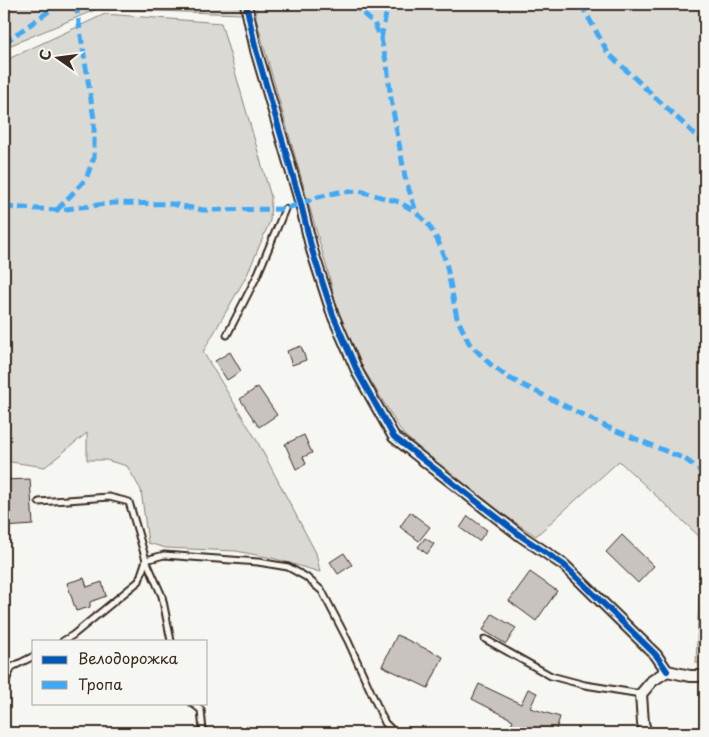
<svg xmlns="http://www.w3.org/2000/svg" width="709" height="737" font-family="'Playpen Sans',sans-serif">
<rect width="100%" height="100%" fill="#f6f6f2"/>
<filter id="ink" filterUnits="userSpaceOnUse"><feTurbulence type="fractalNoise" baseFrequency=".02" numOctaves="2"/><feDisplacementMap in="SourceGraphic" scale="10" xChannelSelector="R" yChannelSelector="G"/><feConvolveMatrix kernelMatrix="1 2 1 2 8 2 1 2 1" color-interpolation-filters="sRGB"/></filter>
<g filter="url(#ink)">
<g fill="#dad9d3" stroke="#8a8278">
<path d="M4,4H241L243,14L97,9L4,48Z"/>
<path d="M256,4H705V663H696L702,539L619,461L536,536L478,498L403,434L364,370L337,310L328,272L256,19Z"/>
<path d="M105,14L221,23L271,197L270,221L247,275L203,352L256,439L316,553L320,572L272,558L236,551L166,548L148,543L141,490L127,466L106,460H87V433L45,467L4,461V61Z"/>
</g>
<g fill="#c8c3be" stroke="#3b2a1e">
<path d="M301,346L306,360L292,365L287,351Z"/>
<path d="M230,352L241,371L227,380L215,361Z"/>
<path d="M258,387L277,415L259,427L240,399Z"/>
<path d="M304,435L312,453L303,457L306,464L296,469L285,444Z"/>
<path d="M30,479L33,525L4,527V480Z"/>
<path d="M410,512L430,527L419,541L400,527Z"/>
<path d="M468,516L487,530L479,541L460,528Z"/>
<path d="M622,535L654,566L638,583L606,552Z"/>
<path d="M425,538L434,544L427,554L418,547Z"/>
<path d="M344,553L352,565L338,574L330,562Z"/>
<path d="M530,572L557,591L536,621L509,601Z"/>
<path d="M84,578L87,587L102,582L106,596L90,602V607L76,611L67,583Z"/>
<path d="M492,614L516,628L506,644L483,630Z"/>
<path d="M397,635L443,657L428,688L382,666Z"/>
<path d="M479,684L521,704L528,689L537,693L530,708L560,717L555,733H523L510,727L513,720L472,699Z"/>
</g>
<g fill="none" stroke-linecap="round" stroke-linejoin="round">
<defs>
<g id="lane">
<path d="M227,335L257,276L285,209"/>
<path d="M39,502L109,497L129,502L146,560L162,596L171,641"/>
<path d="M485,639L551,676L585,685L641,694"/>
<path d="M63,641L73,635L139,581L146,560L164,555L258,562L288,567L306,577L322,591L348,641L385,723L395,733"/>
<path d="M4,685L12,667L34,656"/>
<path d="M192,703L201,710L203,731L206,733"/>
</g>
<g id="street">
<path d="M246,4L256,50L301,204L312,250L333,315L358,373L394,437L521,536L564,565L656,655L667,671"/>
<path d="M646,733L643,723L641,694L652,681L667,671L690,676H705"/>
</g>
</defs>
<use href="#lane" stroke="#3b2a1e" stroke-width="9"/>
<use href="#street" stroke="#3b2a1e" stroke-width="14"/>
<use href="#lane" stroke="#f6f6f2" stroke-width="5"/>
<use href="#street" stroke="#f6f6f2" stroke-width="10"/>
<g stroke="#3fa9f5" stroke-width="5" stroke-dasharray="10 5" stroke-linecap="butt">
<path d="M352,4L374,23L381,39L387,65L391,99L405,177L416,212L428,224L438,241L446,262L457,318L469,343L490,364L509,378L607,427L685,459L705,474"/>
<path d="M581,4L608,53L705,144"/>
<path d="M381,39L388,4"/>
<path d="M4,43L59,4"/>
<path d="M4,207L57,210L114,203L172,204L203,210L285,209L318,197L339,192L360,191L399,202L416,212"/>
<path d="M57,210L86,179L94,157V119L76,4"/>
</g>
<defs>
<path id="cycleway" d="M246,4L256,50L301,204L312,250L333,315L358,373L394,437L521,536L564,565L656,655L667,671"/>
</defs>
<use href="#cycleway" stroke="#f6f6f2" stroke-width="9"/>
<use href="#cycleway" stroke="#0057b8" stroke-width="6"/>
</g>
</g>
<rect width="709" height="737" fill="none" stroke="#f6f6f2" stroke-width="20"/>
<rect x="10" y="10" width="689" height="717" fill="none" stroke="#3b2a1e" stroke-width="2" filter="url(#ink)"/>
<rect x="32" y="640" width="175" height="65" fill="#f6f6f2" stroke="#aba49d"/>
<rect x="42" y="656" width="25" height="8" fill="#0057b8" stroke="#aba49d"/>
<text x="78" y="664" font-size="15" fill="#3b2a1e">Велодорожка</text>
<rect x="42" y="681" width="25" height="8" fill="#3fa9f5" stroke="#aba49d"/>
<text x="78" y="690" font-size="15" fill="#3b2a1e">Тропа</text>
<g transform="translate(58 58) rotate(284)" stroke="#f6f6f2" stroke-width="4" paint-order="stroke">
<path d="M0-4L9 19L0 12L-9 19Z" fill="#3b2a1e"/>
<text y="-8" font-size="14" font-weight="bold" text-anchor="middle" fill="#3b2a1e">С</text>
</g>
</svg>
